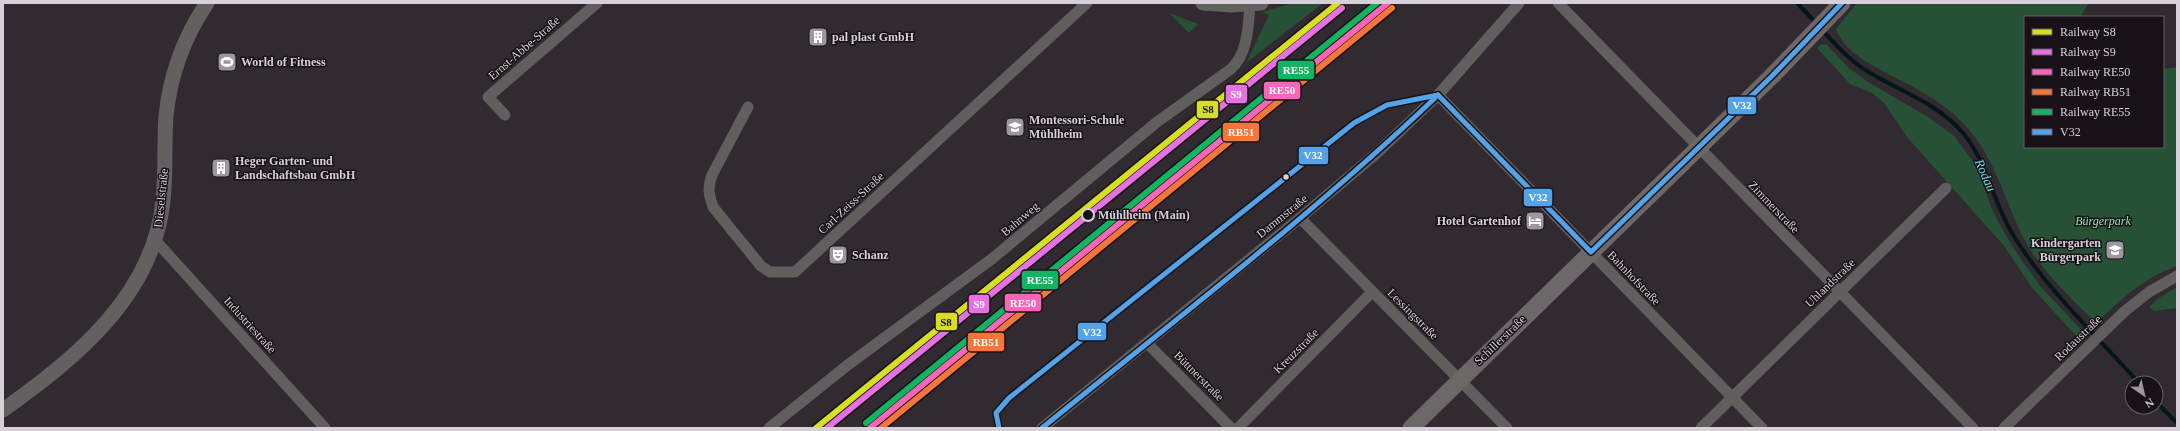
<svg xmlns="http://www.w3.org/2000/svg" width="2180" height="431" font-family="'Times New Roman',serif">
<rect width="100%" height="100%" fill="#312a30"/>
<g fill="#275137">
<path d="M1293,3H1323L1246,63L1269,15L1262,12Z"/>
<path d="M1857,3H2089L2080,17H2025V147H2163V69L2177,67V266C2145,277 2120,300 2096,323C2070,297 2039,269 2022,235C2003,196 1994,155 1963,123C1950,109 1933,98 1917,89C1891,74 1846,58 1836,29Z"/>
<path d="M1169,13L1198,24L1189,33Z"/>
<path d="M1821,44L1827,45L1849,68L1868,82L1928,117L1954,136L1975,164L1994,214L2012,246L2040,286L2086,335L2081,339L2078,338L2033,289L2005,247L1907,137L1884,103L1872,93L1850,84L1817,48Z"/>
<path d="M2177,287V308L2154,311L2150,307L2157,299Z"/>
</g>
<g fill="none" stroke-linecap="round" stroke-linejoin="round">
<g stroke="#041718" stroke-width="4">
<path d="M1797,3L1816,23"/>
<path d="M1822,30C1836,45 1849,60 1867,71C1900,92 1935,101 1963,133C1989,164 1993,205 2015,238C2049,292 2097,336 2139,383"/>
<path d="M2156,402L2177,423"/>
</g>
<g stroke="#615f5e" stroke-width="11">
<path d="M1558,3L1973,428"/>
<path d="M1438,95L1762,428"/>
<path d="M748,107L712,175C707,188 709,195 713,207L761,266L770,272H795L1087,3"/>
<path d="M505,115L488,97L597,3"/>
<path d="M1300,218L1507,428"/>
<path d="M155,240L325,428"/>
<path d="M1147,343L1231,428"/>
<path d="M769,428L849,364L993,258L1157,122L1231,69C1248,53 1248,27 1250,5"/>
<path d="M1042,428L1300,218L1377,153L1438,95L1519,3"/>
<path d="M1238,428L1372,292"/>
<path d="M1701,428L1946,188"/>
<path d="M2004,428L2125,311L2149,292L2177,276"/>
</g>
<g stroke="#636160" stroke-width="15">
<path d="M1203,3L1231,5L1261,3"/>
<path d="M3,410C76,358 153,296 163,201C166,173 164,144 166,116C170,76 184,37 207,3"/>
</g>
<path stroke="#6c6867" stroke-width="17" d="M1411,428L1772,76L1842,3"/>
<defs>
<g id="bus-1">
<path d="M1438,95L1591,252L1772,76L1842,3"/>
<path d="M999,428L996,413L1009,398L1354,123L1387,105L1438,95"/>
<path d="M1042,428C1175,320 1311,216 1435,98"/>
</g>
</defs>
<use href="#bus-1" stroke="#181218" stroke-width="8"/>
<use href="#bus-1" stroke="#53a3e8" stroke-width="5"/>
<defs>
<path id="rail-1" d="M816,428L1338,3"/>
<path id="rail-2" d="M827,428L1342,8"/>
<path id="rail-3" d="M870,428L1388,3"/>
<path id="rail-4" d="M881,428L1392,8"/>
<path id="rail-5" d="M866,423L1377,3"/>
</defs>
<use href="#rail-1" stroke="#181218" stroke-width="9"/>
<use href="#rail-2" stroke="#181218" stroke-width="9"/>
<use href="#rail-3" stroke="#181218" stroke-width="9"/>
<use href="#rail-4" stroke="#181218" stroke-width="9"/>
<use href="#rail-5" stroke="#181218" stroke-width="9"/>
<use href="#rail-1" stroke="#d7df23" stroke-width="6"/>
<use href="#rail-2" stroke="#e671e4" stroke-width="6"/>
<use href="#rail-3" stroke="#fa66b7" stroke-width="6"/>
<use href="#rail-4" stroke="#f5763a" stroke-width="6"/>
<use href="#rail-5" stroke="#13b361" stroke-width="6"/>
</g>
<defs>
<symbol id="building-square" viewBox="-11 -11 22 22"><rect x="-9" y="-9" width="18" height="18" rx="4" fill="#9e969d" stroke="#181218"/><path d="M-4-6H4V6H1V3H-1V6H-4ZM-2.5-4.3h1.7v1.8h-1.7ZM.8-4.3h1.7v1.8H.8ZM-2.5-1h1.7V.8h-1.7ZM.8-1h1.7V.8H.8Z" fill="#fff"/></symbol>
<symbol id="stadium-square" viewBox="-11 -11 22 22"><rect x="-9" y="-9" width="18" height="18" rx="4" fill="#9e969d" stroke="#181218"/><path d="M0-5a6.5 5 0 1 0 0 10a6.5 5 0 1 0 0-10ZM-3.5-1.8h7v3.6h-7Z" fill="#fff"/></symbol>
<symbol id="school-square" viewBox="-11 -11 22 22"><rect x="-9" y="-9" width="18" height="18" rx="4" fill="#9e969d" stroke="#181218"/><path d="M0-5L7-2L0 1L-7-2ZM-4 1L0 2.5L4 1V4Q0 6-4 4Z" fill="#fff"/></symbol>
<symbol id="hotel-square" viewBox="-11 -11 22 22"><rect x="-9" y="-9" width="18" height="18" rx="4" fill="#9e969d" stroke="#181218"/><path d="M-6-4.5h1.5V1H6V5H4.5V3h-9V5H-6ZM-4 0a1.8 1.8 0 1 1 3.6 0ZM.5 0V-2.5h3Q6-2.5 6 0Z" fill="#fff"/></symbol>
<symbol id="theatre-square" viewBox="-11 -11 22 22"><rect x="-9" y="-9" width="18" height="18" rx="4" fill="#9e969d" stroke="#181218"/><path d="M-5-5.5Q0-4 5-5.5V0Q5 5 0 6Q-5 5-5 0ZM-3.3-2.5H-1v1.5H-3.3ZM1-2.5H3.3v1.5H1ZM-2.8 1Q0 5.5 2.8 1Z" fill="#fff"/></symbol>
</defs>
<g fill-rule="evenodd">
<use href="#building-square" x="807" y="26" width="22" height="22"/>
<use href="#stadium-square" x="216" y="51" width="22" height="22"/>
<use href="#school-square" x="1004" y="116" width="22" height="22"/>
<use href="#building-square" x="210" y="157" width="22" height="22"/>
<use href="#hotel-square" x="1524" y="210" width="22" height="22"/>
<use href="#school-square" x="2104" y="239" width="22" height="22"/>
<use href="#theatre-square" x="827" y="244" width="22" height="22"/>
</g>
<circle fill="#d8d0d8" stroke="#181218" stroke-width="1.5" cx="1286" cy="177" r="3.5"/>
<circle fill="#181218" stroke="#d8d0d8" stroke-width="2" cx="1088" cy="215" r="6"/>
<g text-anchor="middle" stroke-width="3" stroke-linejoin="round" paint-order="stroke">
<g font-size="12" font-weight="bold" fill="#d8d0d8" stroke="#181218" text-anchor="start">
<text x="832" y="41">pal plast GmbH</text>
<text x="241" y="66">World of Fitness</text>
<text x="1029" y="124">Montessori-Schule<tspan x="1029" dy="14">Mühlheim</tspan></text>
<text x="235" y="165">Heger Garten- und<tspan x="235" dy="14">Landschaftsbau GmbH</tspan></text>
<text x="1521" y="225" text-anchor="end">Hotel Gartenhof</text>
<text x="2101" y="247" text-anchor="end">Kindergarten<tspan x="2101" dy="14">Bürgerpark</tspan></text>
<text x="852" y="259">Schanz</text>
</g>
<g font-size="12" fill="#d8d0d8" stroke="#181218">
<text transform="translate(524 48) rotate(-41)" y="4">Ernst-Abbe-Straße</text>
<text transform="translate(161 198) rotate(-84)" y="4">Dieselstraße</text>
<text transform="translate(851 203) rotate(-43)" y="4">Carl-Zeiss-Straße</text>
<text transform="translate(1774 207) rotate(46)" y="4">Zimmerstraße</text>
<text transform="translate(1282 216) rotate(-39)" y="4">Dammstraße</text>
<text transform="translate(1020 219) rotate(-40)" y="4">Bahnweg</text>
<text transform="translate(1634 278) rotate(46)" y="4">Bahnhofstraße</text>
<text transform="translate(1830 283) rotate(-44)" y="4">Uhlandstraße</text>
<text transform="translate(1413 314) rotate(45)" y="4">Lessingstraße</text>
<text transform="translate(250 325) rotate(48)" y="4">Industriestraße</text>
<text transform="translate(2078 338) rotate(-44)" y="4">Rodaustraße</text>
<text transform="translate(1500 340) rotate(-44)" y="4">Schillerstraße</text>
<text transform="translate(1296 351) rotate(-45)" y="4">Kreuzstraße</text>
<text transform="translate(1199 376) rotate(45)" y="4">Büttnerstraße</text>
</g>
<g font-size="12" font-weight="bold" fill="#d8d0d8" stroke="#181218" text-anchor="start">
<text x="1098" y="219">Mühlheim (Main)</text>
</g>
<g font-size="12" font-style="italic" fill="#93e3ae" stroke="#181218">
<text x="2103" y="225">Bürgerpark</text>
</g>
<g font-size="13" font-style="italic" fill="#69e2e5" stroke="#181218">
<text transform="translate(1986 175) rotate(66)" y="5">Rodau</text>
</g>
</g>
<g stroke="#181218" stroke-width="1.5">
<rect x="1277" y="60" width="38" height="20" rx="4" fill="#13b361"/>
<rect x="1263" y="81" width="38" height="19" rx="4" fill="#fa66b7"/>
<rect x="1225" y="84" width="23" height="20" rx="4" fill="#e671e4"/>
<rect x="1727" y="96" width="30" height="19" rx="4" fill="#53a3e8"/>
<rect x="1196" y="100" width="23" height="19" rx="4" fill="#d7df23"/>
<rect x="1222" y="122" width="38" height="20" rx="4" fill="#f5763a"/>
<rect x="1298" y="146" width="31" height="19" rx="4" fill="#53a3e8"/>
<rect x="1523" y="188" width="30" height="19" rx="4" fill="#53a3e8"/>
<rect x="1021" y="270" width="38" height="20" rx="4" fill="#13b361"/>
<rect x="1004" y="293" width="38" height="19" rx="4" fill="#fa66b7"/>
<rect x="968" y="294" width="22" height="20" rx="4" fill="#e671e4"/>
<rect x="935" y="312" width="23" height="19" rx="4" fill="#d7df23"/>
<rect x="1077" y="322" width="30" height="19" rx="4" fill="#53a3e8"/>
<rect x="967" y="332" width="38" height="20" rx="4" fill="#f5763a"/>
</g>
<g font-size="11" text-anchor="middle" font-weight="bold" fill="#fff">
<text x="1296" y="74">RE55</text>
<text x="1282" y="94">RE50</text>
<text x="1236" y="98">S9</text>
<text x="1742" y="109">V32</text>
<text x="1241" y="136">RB51</text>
<text x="1313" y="159">V32</text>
<text x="1538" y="201">V32</text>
<text x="1040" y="284">RE55</text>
<text x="1023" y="307">RE50</text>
<text x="979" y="308">S9</text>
<text x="1092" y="336">V32</text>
<text x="986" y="346">RB51</text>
</g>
<g font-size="11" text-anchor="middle" font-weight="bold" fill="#111">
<text x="1208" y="113">S8</text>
<text x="946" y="326">S8</text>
</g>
<rect width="2180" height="431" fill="none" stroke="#d8d0d8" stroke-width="8"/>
<rect x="2024" y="16" width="140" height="132" fill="#181218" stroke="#655e65"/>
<rect x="2032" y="29" width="20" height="6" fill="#d7df23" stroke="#655e65"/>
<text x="2060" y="36" font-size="12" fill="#d8d0d8">Railway S8</text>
<rect x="2032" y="49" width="20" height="6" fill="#e671e4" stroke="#655e65"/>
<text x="2060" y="56" font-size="12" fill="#d8d0d8">Railway S9</text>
<rect x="2032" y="69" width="20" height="6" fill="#fa66b7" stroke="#655e65"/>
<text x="2060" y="76" font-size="12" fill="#d8d0d8">Railway RE50</text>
<rect x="2032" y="89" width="20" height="6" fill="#f5763a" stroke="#655e65"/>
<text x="2060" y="96" font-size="12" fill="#d8d0d8">Railway RB51</text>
<rect x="2032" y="109" width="20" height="6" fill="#13b361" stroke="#655e65"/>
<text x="2060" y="116" font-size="12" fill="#d8d0d8">Railway RE55</text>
<rect x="2032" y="129" width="20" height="6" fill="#53a3e8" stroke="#655e65"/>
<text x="2060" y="136" font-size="12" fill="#d8d0d8">V32</text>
<g transform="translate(2144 395) rotate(146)"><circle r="19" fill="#181218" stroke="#655e65"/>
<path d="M0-3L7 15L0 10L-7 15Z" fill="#9e969d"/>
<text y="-6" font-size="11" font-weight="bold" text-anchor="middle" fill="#d8d0d8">N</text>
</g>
</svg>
